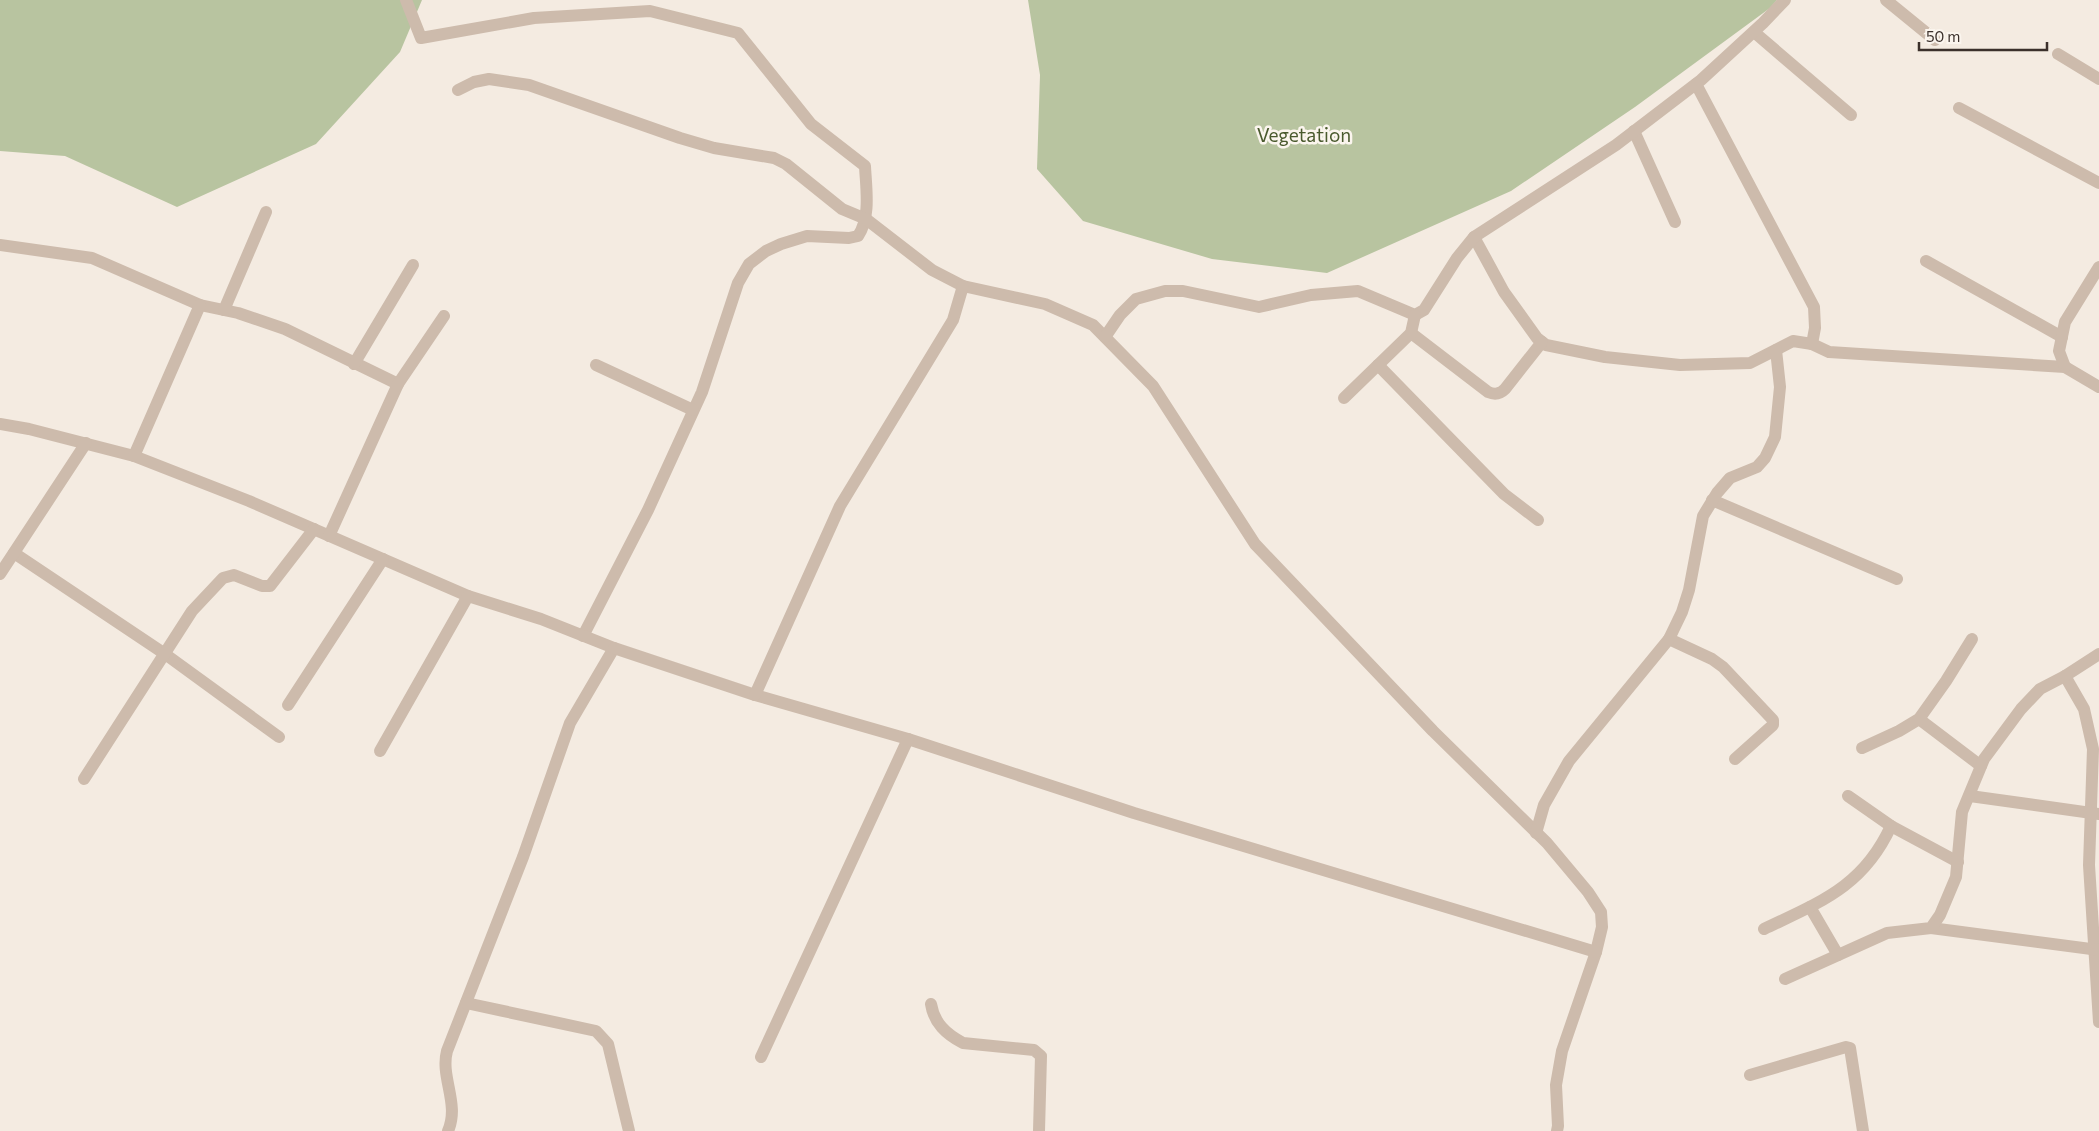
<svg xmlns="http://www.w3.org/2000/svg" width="2099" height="1131" font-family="Commissioner,sans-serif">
<rect width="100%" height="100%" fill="#f4ebe1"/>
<g fill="#b8c4a0">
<path d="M0,0H422L400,52L316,144L177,207L65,156L0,151Z"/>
<path d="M1028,0H1777L1770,8L1635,107L1511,191L1327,273L1212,259L1083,221L1037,169L1040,75Z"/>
</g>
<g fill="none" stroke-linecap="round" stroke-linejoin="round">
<g stroke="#cdbbac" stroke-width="12">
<path d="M406,0L421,38L534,18L650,11L738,33L811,124L865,166C866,188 871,217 858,236L849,238L807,236L781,244L766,251L749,264L738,283L702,392L648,510L583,636"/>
<path d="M1886,0L1935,40"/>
<path d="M1754,32L1851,115"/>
<path d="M2058,54L2099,79"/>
<path d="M1696,84L1814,307L1815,328L1812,344"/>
<path d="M458,90L474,82L489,79L529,85L680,138L714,148L774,158L786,164L842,209L866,219L932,270L963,286L1045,304L1093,325L1153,386L1255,544L1433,731L1547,843L1588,892L1601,912L1602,927L1596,952L1562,1051L1556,1085L1558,1126L1557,1131"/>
<path d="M1959,108L2099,183"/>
<path d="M1634,131L1675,222"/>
<path d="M1474,237L1504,292L1537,338L1546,345L1605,357L1680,365L1750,363L1793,341L1812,344L1829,352L2065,367L2099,387"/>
<path d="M0,245L92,258L200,305L238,313L285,329L398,384"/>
<path d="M1926,261L2062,337"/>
<path d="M224,310L266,212"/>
<path d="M1411,333L1488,392C1495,395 1500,394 1505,389L1542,342"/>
<path d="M1105,337L1120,315L1136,299L1165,291H1183L1259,307L1311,295L1358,291L1415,315L1424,310L1457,258L1474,237L1616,145L1701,80L1763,23L1785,0"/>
<path d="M354,364L413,265"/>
<path d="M596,365L693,410"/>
<path d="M1378,365L1504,494L1538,520"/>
<path d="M2065,367L2059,351L2065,322L2099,267"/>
<path d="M1344,398L1411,333L1415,315"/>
<path d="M0,424L29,429L134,456L249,501L468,596L541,619L614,648L570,723L523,857L447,1051C440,1077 460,1104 448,1131"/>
<path d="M134,456L200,305"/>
<path d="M1712,500L1897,579"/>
<path d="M329,536L398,384L444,316"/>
<path d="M14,553L165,654L279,737"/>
<path d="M0,574L86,443"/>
<path d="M1669,639L1712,659L1723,667L1773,720V725L1735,759"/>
<path d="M614,648L755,695L908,739L1134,813L1596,952"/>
<path d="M2065,676L2084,709L2093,749L2089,865L2099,1022"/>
<path d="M755,695L840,506L953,320L963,286"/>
<path d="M288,705L383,559"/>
<path d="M1919,719L1981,766"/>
<path d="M1862,748L1899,731L1919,719L1946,681L1972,639"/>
<path d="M380,751L468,596"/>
<path d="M84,779L192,611L223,578L234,575L262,586H270L314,529"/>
<path d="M1848,796L1891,826L1958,862"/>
<path d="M1970,796L2099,814"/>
<path d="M1536,833L1544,805L1569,761L1669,639L1682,612L1689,590L1703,516L1717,493L1730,478L1757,467L1765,458L1775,437L1780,387L1776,350"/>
<path d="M1810,907L1838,955"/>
<path d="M1931,928L2099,950"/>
<path d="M1764,929C1820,902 1863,887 1891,826"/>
<path d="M1785,979L1887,933L1931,928L1940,915L1956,877L1962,812L1984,759L2021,709L2040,689L2065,676L2099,654"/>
<path d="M466,1003L596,1031L608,1044L629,1131"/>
<path d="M931,1004C934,1023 946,1034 963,1043L1034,1050L1041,1056L1039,1131"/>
<path d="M761,1057L908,739"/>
<path d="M1750,1075L1846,1047L1850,1048L1863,1131"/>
</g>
</g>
<g text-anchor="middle" stroke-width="5" stroke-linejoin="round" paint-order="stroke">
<g font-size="19" fill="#4a5a2e" stroke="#fbf5ee">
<text x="1304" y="142">Vegetation</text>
</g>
</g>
<path d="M1919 42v8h128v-8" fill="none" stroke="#3b302b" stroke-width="2.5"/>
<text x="1926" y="42" font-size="15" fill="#3b302b" stroke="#fbf5ee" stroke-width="4" paint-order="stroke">50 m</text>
</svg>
